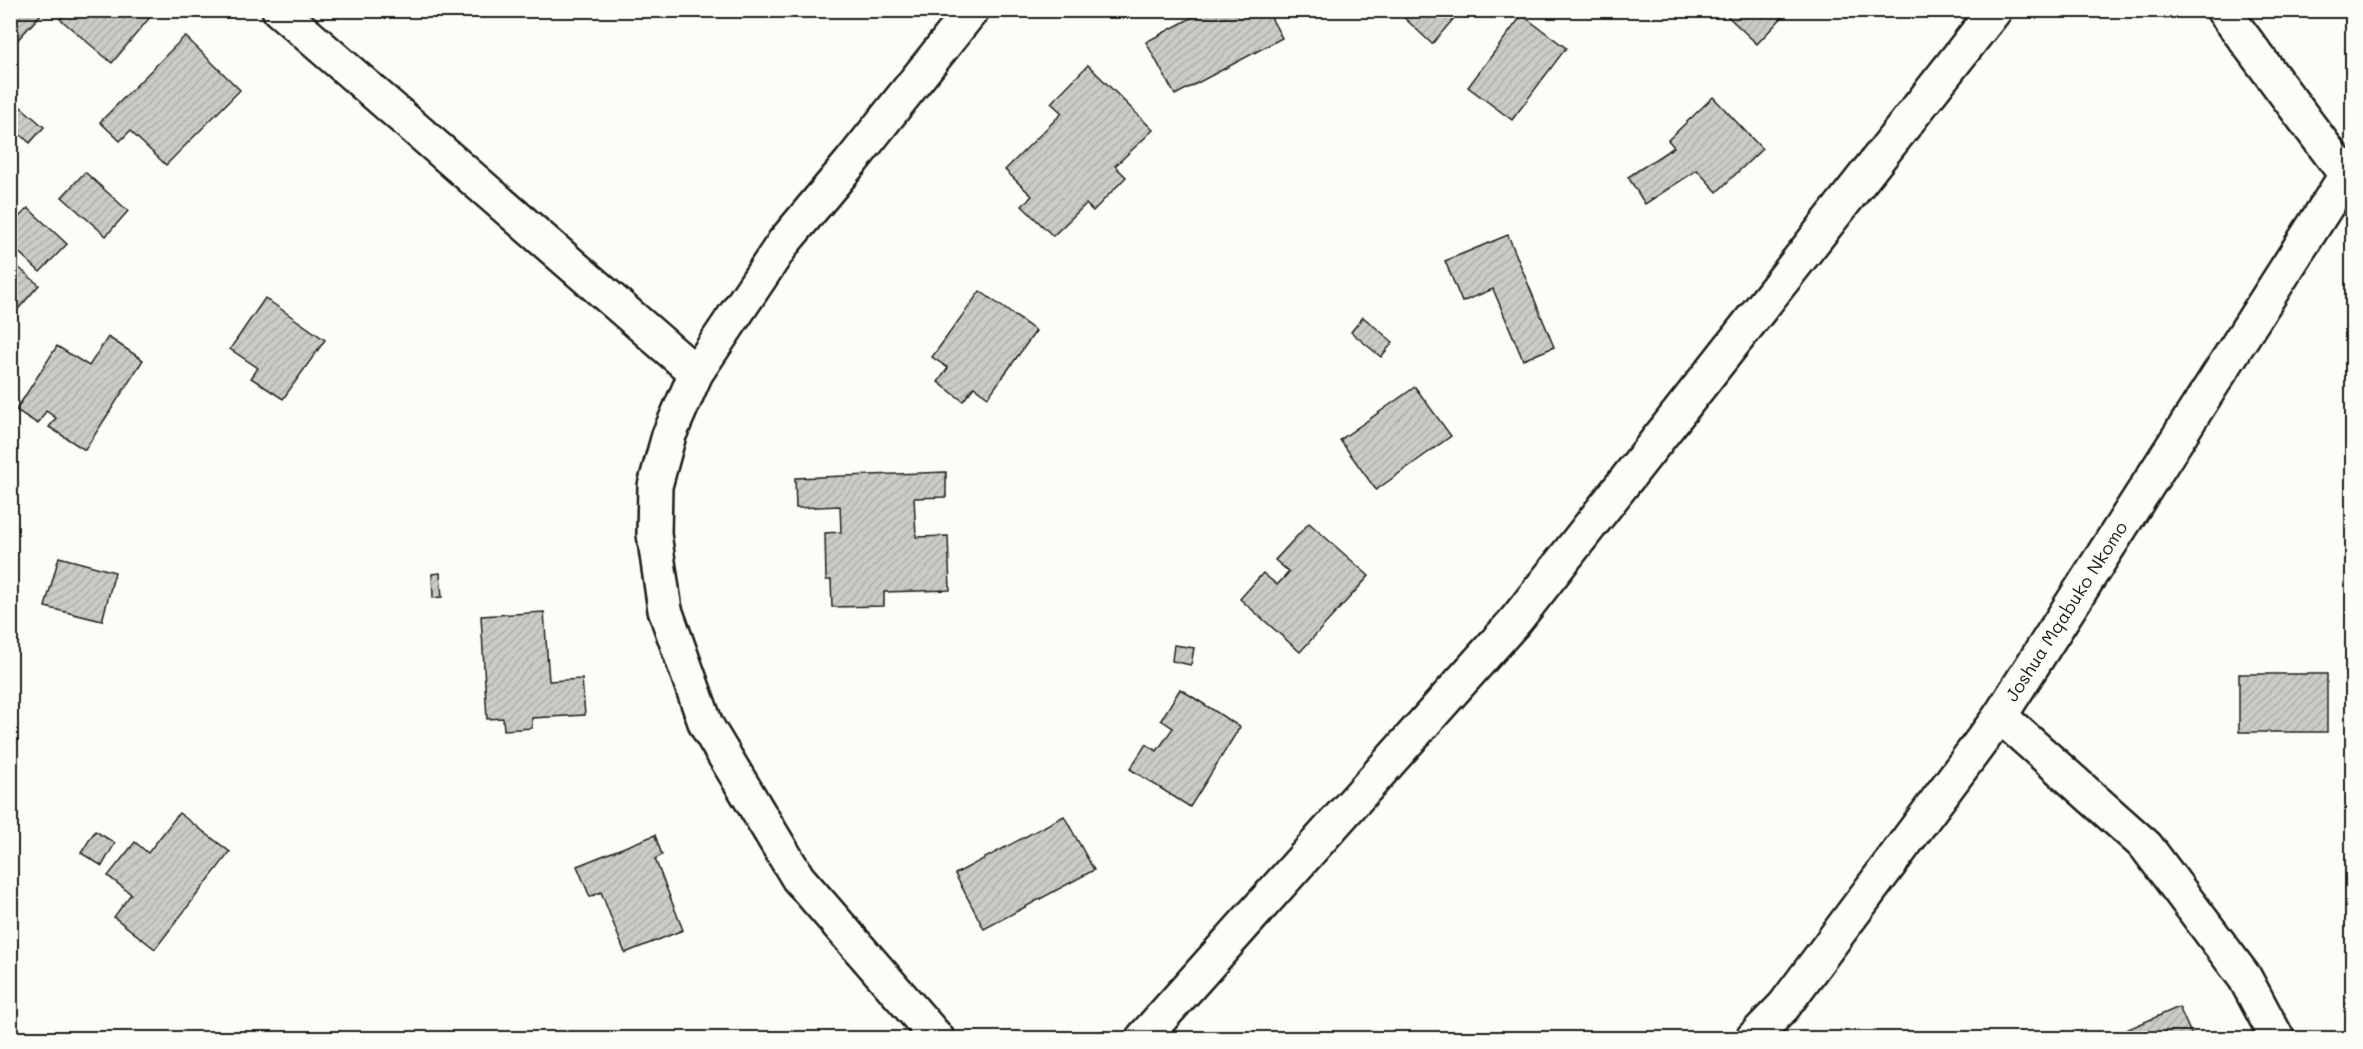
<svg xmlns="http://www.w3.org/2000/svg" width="2363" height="1049" font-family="Mali,sans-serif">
<defs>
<pattern id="building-hatch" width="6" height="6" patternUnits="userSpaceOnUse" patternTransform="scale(1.5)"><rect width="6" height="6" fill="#cccbc8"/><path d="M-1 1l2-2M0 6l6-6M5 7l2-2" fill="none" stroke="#afaeab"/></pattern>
</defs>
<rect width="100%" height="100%" fill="#fdfcf7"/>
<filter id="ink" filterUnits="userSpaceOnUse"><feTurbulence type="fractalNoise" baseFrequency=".0167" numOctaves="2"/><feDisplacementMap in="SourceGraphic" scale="12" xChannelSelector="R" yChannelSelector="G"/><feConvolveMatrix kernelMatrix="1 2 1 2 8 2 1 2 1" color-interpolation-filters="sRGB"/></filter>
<g filter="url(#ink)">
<g fill="url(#building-hatch)" stroke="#1c1c1c" stroke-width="1.5">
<path d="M18,10H45L10,48V18Z"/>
<path d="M67,10H156L112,63L60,19Z"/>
<path d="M1206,10H1267L1282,38L1175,95L1146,42Z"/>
<path d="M1396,10H1461L1432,44Z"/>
<path d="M1721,10H1789L1757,44Z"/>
<path d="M1522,15L1566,48L1512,120L1468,87Z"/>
<path d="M185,36L240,90L166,165L130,131L120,141L100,122Z"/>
<path d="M1088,65L1153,130L1115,166L1126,177L1093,211L1086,204L1053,236L1022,206L1032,196L1005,170L1062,113L1051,103Z"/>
<path d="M1713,97L1762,149L1717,192L1697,170L1645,204L1628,177L1674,147L1668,140Z"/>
<path d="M21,107L44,127L30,143L10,126V120Z"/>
<path d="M85,172L128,211L106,236L62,197Z"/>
<path d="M28,208L67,244L40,272L10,244V226Z"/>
<path d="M1508,235L1554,347L1523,360L1493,289L1462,302L1445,261Z"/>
<path d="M10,260L39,285L13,315L10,313Z"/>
<path d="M980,291L1036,331L988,397L974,387L963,401L938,382L948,368L932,357Z"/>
<path d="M265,298L325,340L283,399L251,378L258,368L230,349Z"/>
<path d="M1363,317L1393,342L1381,357L1351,332Z"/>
<path d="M108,337L143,360L85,450L49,427L56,418L46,411L38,424L16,410L57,346L89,366Z"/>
<path d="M1415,387L1451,436L1376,490L1340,440Z"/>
<path d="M946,472V497L914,498L916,537L948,536L950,590L884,592V606L832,607L831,580H826L825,533L841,532L840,506L796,508L795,478Z"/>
<path d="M1309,523L1369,576L1300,652L1240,599L1263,573L1277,585L1289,572L1275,560Z"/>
<path d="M59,557L115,572L102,621L45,607Z"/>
<path d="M440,573L442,597L433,598L432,574Z"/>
<path d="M544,612L549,681L582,679L585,715L532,718V728L504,730L503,718L487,719L481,616Z"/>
<path d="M1174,645L1194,648L1191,665L1172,661Z"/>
<rect x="2239" y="674" width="88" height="58"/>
<path d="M1180,689L1240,727L1190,807L1130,769L1146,744L1157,751L1173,728L1161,720Z"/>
<path d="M179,813L230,852L155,949L114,917L131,894L108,876L135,842L148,853Z"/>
<path d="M1064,816L1094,870L984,929L955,874Z"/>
<path d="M95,831L115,843L102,866L81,853Z"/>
<path d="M655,835L662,855L655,859L683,930L625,953L601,892L590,897L577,866Z"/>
<path d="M2179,1007L2193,1038H2108Z"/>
</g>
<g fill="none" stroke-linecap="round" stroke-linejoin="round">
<defs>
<g id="minor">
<path d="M279,10L696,373"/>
<path d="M2223,10L2346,175"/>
<path d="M2000,716L2146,846L2245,978L2277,1038"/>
<path d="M937,1038L798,878L706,725L665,610L654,534L655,486L669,435L696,373L784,242L851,162L972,10"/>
<path d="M1143,1038L1516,620L1995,10"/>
<path id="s1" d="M1753,1038L1784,1006L2000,716L2352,166"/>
</g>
</defs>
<use href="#minor" stroke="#1c1c1c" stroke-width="38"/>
<use href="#minor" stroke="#fdfcf7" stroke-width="33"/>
</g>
</g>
<g text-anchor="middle" stroke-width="6" stroke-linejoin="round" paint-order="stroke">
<g font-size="18" fill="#1c1c1c" stroke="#fdfcf7">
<text dy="6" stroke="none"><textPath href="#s1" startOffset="530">Joshua Mqabuko Nkomo</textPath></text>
</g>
</g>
<rect width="2363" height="1049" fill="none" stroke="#fdfcf7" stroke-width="36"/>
<rect x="18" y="18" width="2327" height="1013" fill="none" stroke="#1c1c1c" stroke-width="2" filter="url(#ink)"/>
</svg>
